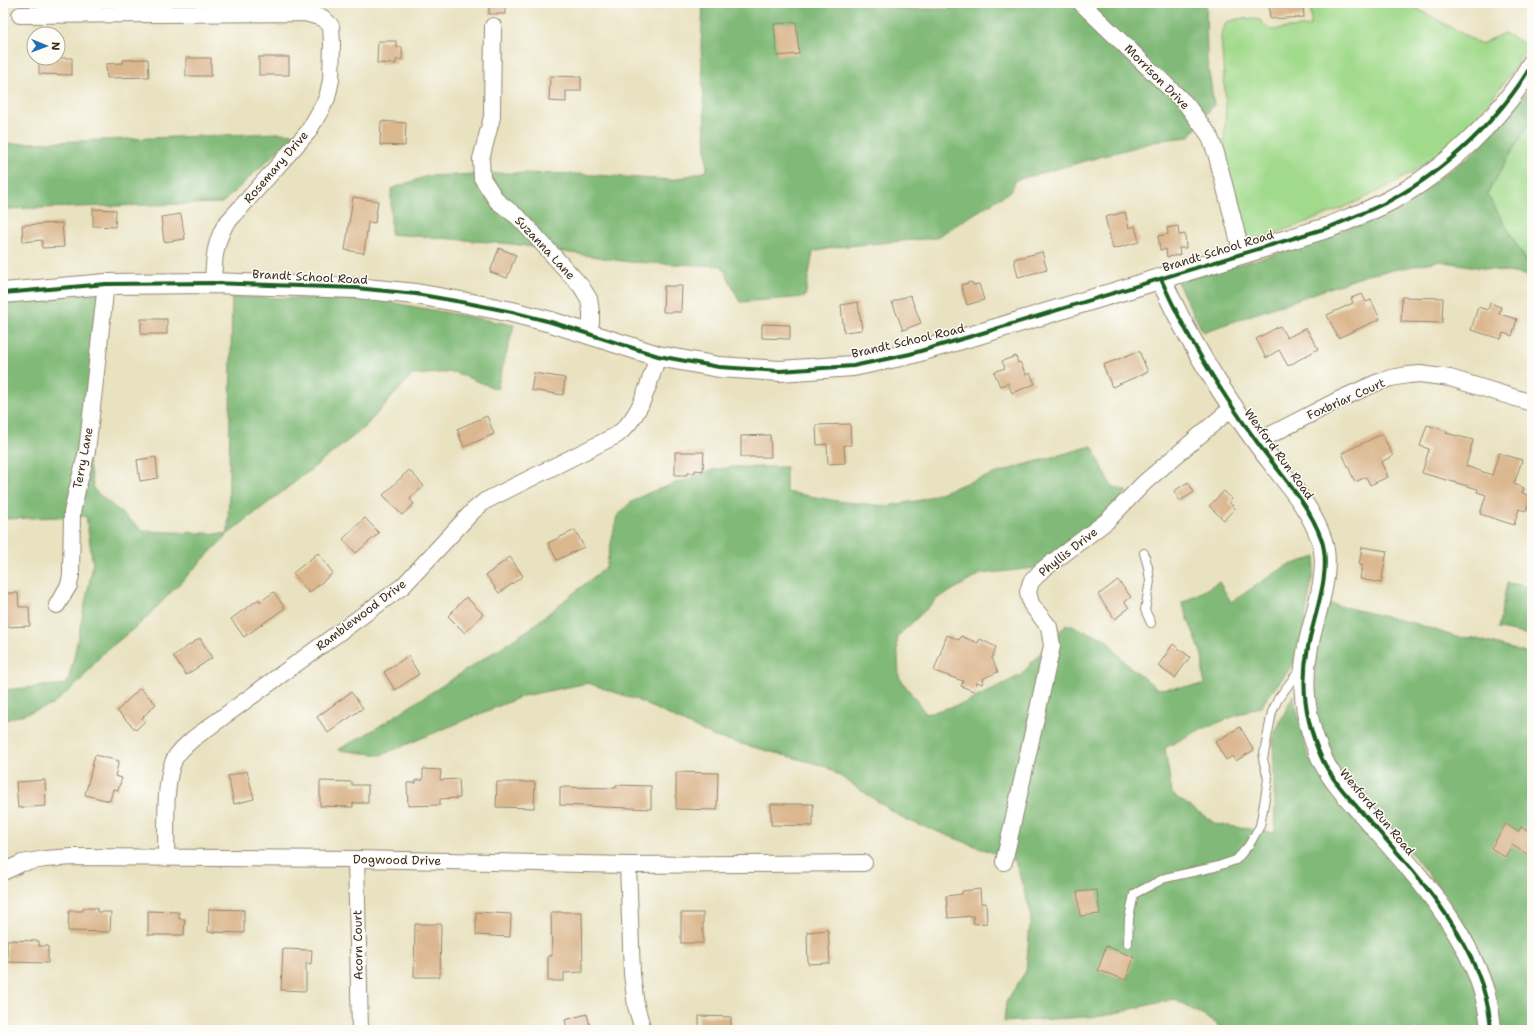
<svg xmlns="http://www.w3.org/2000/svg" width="1535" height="1033" font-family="'Shantell Sans',sans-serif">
<rect width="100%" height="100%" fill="#fdfcf7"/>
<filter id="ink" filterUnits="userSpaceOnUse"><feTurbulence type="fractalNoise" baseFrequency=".025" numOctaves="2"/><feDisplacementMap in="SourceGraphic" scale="8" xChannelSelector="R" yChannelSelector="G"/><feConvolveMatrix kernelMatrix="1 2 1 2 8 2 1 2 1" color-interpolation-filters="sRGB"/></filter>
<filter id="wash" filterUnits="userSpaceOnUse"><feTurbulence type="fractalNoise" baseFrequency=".012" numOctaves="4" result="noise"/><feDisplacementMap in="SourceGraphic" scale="16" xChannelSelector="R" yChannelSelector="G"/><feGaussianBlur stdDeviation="0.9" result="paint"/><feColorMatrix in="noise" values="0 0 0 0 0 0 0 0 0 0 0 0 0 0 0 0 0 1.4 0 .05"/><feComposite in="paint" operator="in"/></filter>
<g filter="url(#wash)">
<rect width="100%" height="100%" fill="#e9e2c1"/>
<g fill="#a2da8c" stroke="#6e8255">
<path d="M1311,3H1407L1481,44L1504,33L1529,46C1512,71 1495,96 1475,119C1417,185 1330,215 1249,242L1243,233L1223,163L1226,104L1221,37L1226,22L1243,18L1260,20L1270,30L1311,26Z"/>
<path d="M1532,118V271L1487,194Z"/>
</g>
<g fill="#81ba78" stroke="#5e724b">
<path d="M703,3H894V9H949L963,3H1206L1207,59L1214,105L1189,137L1161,140L1016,180L1011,191L935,238L836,247L813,252L805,297L740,302L722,266L629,262L513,244L391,234V189L427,176L505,173L578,174L672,180L707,171L701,46Z"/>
<path d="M1532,84V118L1487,194L1532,271V276L1439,261L1367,275L1203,332L1177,282L1290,250L1391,212L1470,156L1513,111Z"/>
<path d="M278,133L296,134L222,203L3,209V144Z"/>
<path d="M100,293L84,440L94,490L143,531L228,534L232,297L378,300L514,325L497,389L454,372L412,375L363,429L228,534L142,622L102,654L79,682L52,705L3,721V690L67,684L74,657L93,565L86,516L3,519V302Z"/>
<path d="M1092,446L1111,485L1127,492L1088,531L1035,568L981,574L938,598L897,637L899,677L926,714L965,703L1021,675L1066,624L1106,639L1126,664L1158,689L1204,685L1202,655L1182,603L1219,582L1231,602L1286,566L1316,557L1298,658L1261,706L1197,731L1165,748L1172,794L1216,824L1275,833L1273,737L1293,695L1308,756L1357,818L1429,901L1464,960L1482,1004L1484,1030H1221L1216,1023L1174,999L1102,1016L1004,1022L1006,1002L1026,971L1031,913L1015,861L904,819L825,766L715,737L637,700L588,683L523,696L381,755L338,750L375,729L528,630L606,567L617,516L630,503L648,493L713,470L732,467H786V492L844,502L887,506L921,500L969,482L1020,466Z"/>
<path d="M1507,583L1532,587V635L1498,629Z"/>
<path d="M1327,603L1413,623L1456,637L1474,638L1532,655V1030H1500L1499,1016L1496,996L1485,964L1449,901L1416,859L1361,800L1329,759L1313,714L1316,656Z"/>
</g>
<g id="blocks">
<g fill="#dbb78f">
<rect x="489" y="3" width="16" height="11"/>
<path d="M1269,3H1303L1304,17L1270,19Z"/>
<path d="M796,22L799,54L777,56L774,24Z"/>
<path d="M378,41H396V47H402V60H396V64L377,63Z"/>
<rect x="259" y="57" width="30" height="18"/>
<path d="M39,58H72V75L39,74Z"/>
<rect x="186" y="58" width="25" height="18"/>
<path d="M148,59L149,77L107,78L106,64L123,63V60Z"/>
<path d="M550,76L581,77V91H566V102L549,101Z"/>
<path d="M381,121L406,123L405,146L380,145Z"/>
<path d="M353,197L378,201L375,223L368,222L364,253L345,250Z"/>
<path d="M93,209L116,210L115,227L93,226Z"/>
<path d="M1125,212L1129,228L1135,226L1139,242L1113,249L1105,217Z"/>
<path d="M181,214L185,239L164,242L161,217Z"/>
<path d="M62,223L64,247L42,248V240L23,242L22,225Z"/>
<path d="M1178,226L1179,235L1185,234L1186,248H1179L1180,255L1167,257L1166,249L1160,250L1158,236L1168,234L1167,228Z"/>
<path d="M499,248L516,255L507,278L490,272Z"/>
<path d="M1042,252L1047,270L1018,277L1014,259Z"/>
<path d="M972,282L973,285L979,284L984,300L967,305L961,285Z"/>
<path d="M664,286H682L681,312H663Z"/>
<path d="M1362,294L1366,302L1371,300L1380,319L1338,338L1327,315L1353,303L1351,298Z"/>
<path d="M910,295L921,323L903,330L892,302Z"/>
<path d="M1402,297L1443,298L1442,323L1401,322Z"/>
<path d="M858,302L862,330L844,332L841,305Z"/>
<path d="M1490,303L1501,307L1499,314L1517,319L1512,336L1503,333L1501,339L1471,330L1478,307L1488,310Z"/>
<rect x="141" y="319" width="26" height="15"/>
<path d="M762,324L790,325V339L762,338Z"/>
<path d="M1280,326L1287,338L1306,328L1318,349L1288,366L1279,350L1266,358L1256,339Z"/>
<path d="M1139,351L1148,372L1112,387L1103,365Z"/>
<path d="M1016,356L1018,363L1020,362L1026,375L1030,373L1035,384L1012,393L1008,383L1000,386L994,372L1005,368L1002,361Z"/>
<path d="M534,373L565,378L563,395L531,390Z"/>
<path d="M487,416L494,434L464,447L457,429Z"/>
<path d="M850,424L851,445H844L845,463L828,464L827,444L817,445L816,425Z"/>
<path d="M1427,425L1447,431L1446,433L1473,440L1466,466L1492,475L1499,453L1522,460L1514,484L1524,488L1522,493L1531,496L1526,511L1519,509L1514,525L1480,514L1486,495L1477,492L1478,489L1422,473L1429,449L1420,446Z"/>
<path d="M1382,434L1393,456L1381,462L1388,477L1370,485L1366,477L1355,482L1342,453Z"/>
<path d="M770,435L771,457H741V436Z"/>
<path d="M675,452H704L703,471L695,470V473H687V475H675Z"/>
<path d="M156,457L158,478L140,481L137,460Z"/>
<path d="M409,470L424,486L410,499L414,504L402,515L383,495Z"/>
<path d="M1188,482L1194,492L1180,501L1174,491Z"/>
<path d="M1224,491L1232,499L1229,502L1235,508L1224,520L1209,506Z"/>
<path d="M365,518L379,533L356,553L343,539Z"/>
<path d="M575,530L584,547L557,560L548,543Z"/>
<path d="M1362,547L1387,551L1381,583L1360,579L1362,565H1359Z"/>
<path d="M318,553L333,573L309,593L293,573Z"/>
<path d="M510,557L523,576L499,593L486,575Z"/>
<path d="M1118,580L1131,597L1125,602L1129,608L1115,619L1098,595Z"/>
<path d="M274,592L285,608L244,637L231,619L259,599L260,602Z"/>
<path d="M3,593H18L19,607H29L30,626L3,627Z"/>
<path d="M466,597L483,614L465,633L448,616Z"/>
<path d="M947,635L959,640L961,636L978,643L980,639L996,647L992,658L998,672L984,678L982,684L977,682L974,691L961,686L963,681L934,671Z"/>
<path d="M200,638L212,658L186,675L173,656Z"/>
<path d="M1173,644L1190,657L1175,678L1158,666Z"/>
<path d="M408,656L419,674L395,690L384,672Z"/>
<path d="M140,688L156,704L142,718L145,721L136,730L117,711Z"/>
<path d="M351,692L363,708L328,733L317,717Z"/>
<path d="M1240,727L1254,750L1236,761L1233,756L1226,760L1215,742Z"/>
<path d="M95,755L119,761L115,776L122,778L118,790L113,789L110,801L85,795Z"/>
<path d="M423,769L441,770L440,780L459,779L460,798L440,799V805L408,806L407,783H416V780H423Z"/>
<path d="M247,771L254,799L234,804L228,776Z"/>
<path d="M676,772L718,773L717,810L676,809Z"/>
<path d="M45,780L46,806L18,808L16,782Z"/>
<path d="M320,781L352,782V785H368V803H353V807L320,806Z"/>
<path d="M497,782H535L534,808L496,807Z"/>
<path d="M616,785L651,786V809L560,805V787L616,788Z"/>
<path d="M771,804H813V826L771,825Z"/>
<path d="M1506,824L1518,832L1521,827L1532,833V857L1512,845L1505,857L1491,848Z"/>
<path d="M980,889L981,903H986L987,923L974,924L973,916L948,918L946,896L962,894V891Z"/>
<path d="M1097,890L1100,914L1080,916L1077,892Z"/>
<path d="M83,908H97V912H111L110,932L68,931L69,911H83Z"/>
<path d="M209,909L244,910V933L208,932Z"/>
<path d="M148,911L179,912V919H185L184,935H148Z"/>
<path d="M476,912L511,914L510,937L476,935Z"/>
<path d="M551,912H582L583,972L564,973V981H548V956H552Z"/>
<rect x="681" y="913" width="22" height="30"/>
<path d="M415,924H441L440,977H414Z"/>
<path d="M828,930L830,963L808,964L807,932Z"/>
<path d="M7,940L39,941V946H48V963L7,962Z"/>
<path d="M1106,946L1134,957L1126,980L1098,970Z"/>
<path d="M283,949L312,950L311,964L306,963V991L281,990Z"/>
<path d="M587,1014L591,1030H567L565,1020Z"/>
<path d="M699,1016L731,1017V1030L699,1029Z"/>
</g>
</g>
</g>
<g filter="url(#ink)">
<use href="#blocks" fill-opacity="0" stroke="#928670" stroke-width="1"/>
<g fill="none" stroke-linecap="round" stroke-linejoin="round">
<defs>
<g id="service">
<path d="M1144,553L1148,567L1150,581L1145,610L1151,623"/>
<path d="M1128,943L1129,918L1134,894L1165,878L1215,867L1236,860L1249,845L1260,826L1264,804L1268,779L1263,759L1272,712L1278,699L1301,668"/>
</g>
<g id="minor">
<path d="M1081,3L1186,104L1209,135L1216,153L1242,254"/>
<path d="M20,15L305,13L323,18L331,26L332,44L331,80L327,98L319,113L308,132L225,225C214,246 214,260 213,283"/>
<path d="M493,26L492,117L481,159L482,178L497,201L519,218L581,286L589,299L591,312V322L587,334"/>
<path d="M1257,442L1338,400L1376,383L1391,378L1408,375L1420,374L1450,378L1532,403"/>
<path d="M57,605L69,585L71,575L72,513L77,490L87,451L106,284"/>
<path d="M166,857C167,831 163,781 175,758C179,751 187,744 194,738L403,586L473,511L485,501L617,435C642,415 648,385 658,356"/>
<path d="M356,859L360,1030"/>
<path d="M1004,862L1052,646L1049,627L1031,604L1028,592L1031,582L1041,571L1107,521L1145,482L1233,407"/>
<path d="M628,865L864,863"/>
<path d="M3,872L22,863L45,859L73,857L356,859L628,865L632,974L636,1006L643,1030"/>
</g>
<g id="tertiary">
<path d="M1161,279C1186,336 1220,391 1257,442C1279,473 1308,502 1321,538C1333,571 1314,614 1308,647C1300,686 1306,725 1323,761C1335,785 1355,804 1373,825C1423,881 1486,951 1491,1030"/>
<path d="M3,293L106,284L213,283L356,288L416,294L467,303L512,312L551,322L658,356L719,367L780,371L853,366L910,354L979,334L1330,227C1351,218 1372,210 1391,200C1445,171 1502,117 1532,64"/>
</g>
</defs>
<use href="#service" stroke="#928670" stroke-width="10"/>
<use href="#minor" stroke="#928670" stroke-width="18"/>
<use href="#tertiary" stroke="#928670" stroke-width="22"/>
<path stroke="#928670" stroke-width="2.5" stroke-dasharray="1 3" stroke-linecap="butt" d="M1467,3V8"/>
<use href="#service" stroke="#fff" stroke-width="8"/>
<use href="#minor" stroke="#fff" stroke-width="16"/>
<use href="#tertiary" stroke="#fff" stroke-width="20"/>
<defs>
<g id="cycleway">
<path d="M1161,279C1186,336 1220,391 1257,442C1279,473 1308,502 1321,538C1333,571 1314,614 1308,647C1300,686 1306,725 1323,761C1335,785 1355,804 1373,825C1423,881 1486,951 1491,1030"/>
<path d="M3,293L106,284L213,283L356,288L416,294L467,303L512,312L551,322L658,356L719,367L780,371L853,366L910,354L979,334L1330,227C1351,218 1372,210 1391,200C1445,171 1502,117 1532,64"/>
</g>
</defs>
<use href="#cycleway" stroke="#fdfcf7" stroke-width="6"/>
<use href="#cycleway" stroke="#1b5e20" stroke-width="4"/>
</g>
</g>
<g text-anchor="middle" stroke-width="3" stroke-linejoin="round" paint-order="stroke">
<g font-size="12" fill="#3b2a1e" stroke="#fdfcf7">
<text transform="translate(1157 77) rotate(45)" y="4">Morrison Drive</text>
<text transform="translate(276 167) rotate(-49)" y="4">Rosemary Drive</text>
<text transform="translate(545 248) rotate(47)" y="4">Suzanna Lane</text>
<text transform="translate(1218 251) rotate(-17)" y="4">Brandt School Road</text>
<text transform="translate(310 277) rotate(3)" y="4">Brandt School Road</text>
<text transform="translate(908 341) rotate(-13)" y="4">Brandt School Road</text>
<text transform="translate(1346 399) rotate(-24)" y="4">Foxbriar Court</text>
<text transform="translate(1279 454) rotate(54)" y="4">Wexford Run Road</text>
<text transform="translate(83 458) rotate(-79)" y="4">Terry Lane</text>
<text transform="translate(1068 552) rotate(-38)" y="4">Phyllis Drive</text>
<text transform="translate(361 615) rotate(-37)" y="4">Ramblewood Drive</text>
<text transform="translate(1377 812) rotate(50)" y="4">Wexford Run Road</text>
<text transform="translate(397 860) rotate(1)" y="4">Dogwood Drive</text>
<text transform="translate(358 945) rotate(-91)" y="4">Acorn Court</text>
</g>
</g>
<rect width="1535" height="1033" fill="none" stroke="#fdfcf7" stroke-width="16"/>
<g transform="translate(46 46) rotate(91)"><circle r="19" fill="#fdfcf7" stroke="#afa8a0"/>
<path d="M0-3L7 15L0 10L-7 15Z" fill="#1f6fb2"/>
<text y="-6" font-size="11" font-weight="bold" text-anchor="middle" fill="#3b2a1e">N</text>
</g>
</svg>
